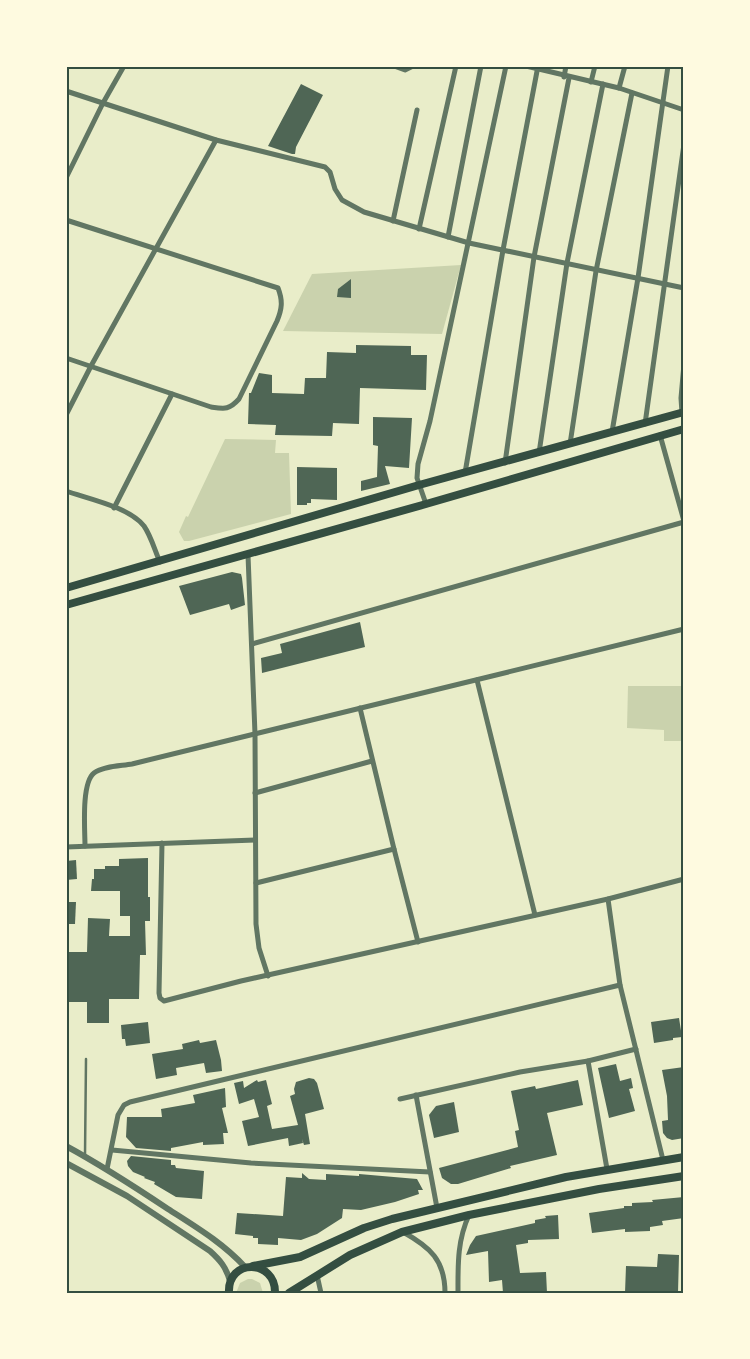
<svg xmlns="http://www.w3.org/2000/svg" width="750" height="1359" font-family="'Varela Round',sans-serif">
<rect width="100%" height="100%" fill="#e9edc9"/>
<g fill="#cad2ad">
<path d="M461,265L442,334L283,331L312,274Z"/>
<path d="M225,439L276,440L275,453H289L291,514L189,541H184L179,532L186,516L188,517Z"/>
<path d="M628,686H684V741H664V730L627,728Z"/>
<path d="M248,1279H252L260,1283L263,1293H236L240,1283Z"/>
</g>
<g fill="#4f6655">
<path d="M301,84L323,95L296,147L295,154H292L268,146Z"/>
<path d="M351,279V298L337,297L338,289Z"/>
<path d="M356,345L411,346V355H427L426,390L360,388L359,424L333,423L332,436L275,435L276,425L248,424L249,393H251L259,373L272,375V393L304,394L305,378H326L327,352L356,353Z"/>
<path d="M373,417L412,418L409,468L385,466L390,484L361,491V481L377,477L378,446L373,445Z"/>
<path d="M297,467L337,468V500L311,499V503H307V505H297Z"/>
<path d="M232,572L241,574L242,578L245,605L231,610L229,604L190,615L179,586Z"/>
<path d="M360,622L365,647L262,673L261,658L282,653L280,644Z"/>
<path d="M148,858V897H150V921H145L146,955H140L139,999H109V1023H87V1002H66V952H87L88,918L110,919L109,936H130V916H120V891H91L92,879H94V869H105V866H119V859Z"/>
<path d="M76,860L77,879L66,880V861Z"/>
<path d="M66,902H76L75,924H66Z"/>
<path d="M679,1018L682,1037L673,1038V1040L654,1043L651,1022Z"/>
<path d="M148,1022L150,1043L126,1046L125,1039H122L121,1025Z"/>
<path d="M199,1040L200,1043L216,1040L221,1060L222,1071L206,1073L204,1063L176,1068L177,1075L156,1079L152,1054L183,1049L182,1044Z"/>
<path d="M616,1064L620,1081L631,1078L633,1088L629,1089L635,1111L609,1118L598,1068Z"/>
<path d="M684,1067V1138L672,1140L667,1138L663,1133L662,1121L668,1120L667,1096L662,1070Z"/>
<path d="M309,1078L314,1079L317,1083L324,1109L305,1114L310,1144L304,1145L302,1139L303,1143L289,1146L288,1138L248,1146L242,1121L259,1117L254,1099L239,1104L234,1083L243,1081L244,1088L257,1080L258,1082L266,1080L272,1104L267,1106L272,1129L298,1125L290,1096L295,1094L294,1089L296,1082Z"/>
<path d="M578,1080L583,1105L547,1113L557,1155L510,1166L511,1168L458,1184H451L442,1178L439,1168L518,1147L515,1131L519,1130L511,1091L535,1086L536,1089Z"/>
<path d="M225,1088L226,1107L222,1108L228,1133H223L224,1144L203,1145V1142L171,1148V1151L136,1148L126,1137L127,1117H162L161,1109L195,1103L193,1095Z"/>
<path d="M454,1102L459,1132L434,1138L429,1115L436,1106Z"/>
<path d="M131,1156L171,1160V1165H175L176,1168L204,1171L202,1199L176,1197L154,1184L155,1182L144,1178L145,1177L133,1172L128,1166L127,1161Z"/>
<path d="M302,1173L309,1179L326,1180V1174L359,1176V1174L417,1179L423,1190H418L419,1194L395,1202L361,1210L343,1209L342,1218L317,1234L301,1240L278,1238V1245L258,1244V1238H253V1236L235,1234L237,1213L283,1216L286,1177L302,1178Z"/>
<path d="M684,1197V1218L662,1221L663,1225L650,1227V1231L625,1232V1229L592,1233L589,1213L624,1208V1206H632V1203L653,1202L652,1200Z"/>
<path d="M558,1215L559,1239L528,1240V1243L516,1245L520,1273L546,1272L547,1293H503L502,1280L489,1282L488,1251L466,1255L470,1245L476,1236L535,1223V1220L546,1218L545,1216Z"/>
<path d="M658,1254L679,1255L678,1293H625L626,1266L657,1267Z"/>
</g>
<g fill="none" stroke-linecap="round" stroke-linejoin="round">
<path stroke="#617663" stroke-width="2.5" d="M85,1155L86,1059"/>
<g stroke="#617663" stroke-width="5">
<path d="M394,66L405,70L413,66"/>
<path d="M526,66L619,88L684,110"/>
<path d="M564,77L566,66"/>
<path d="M591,82L595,66"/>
<path d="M619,88L625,66"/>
<path d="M66,91L216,140L325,167L330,172L335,189L342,200L364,212L469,243L684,288"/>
<path d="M66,178L103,103L124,66"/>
<path d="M66,220L278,288C283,301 282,309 277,321L239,399C229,410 225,409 211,407L66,358"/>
<path d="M393,221L417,110"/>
<path d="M419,229L456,66"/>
<path d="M448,237L481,66"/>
<path d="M682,413L681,398L684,364"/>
<path d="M66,415L91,366L216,140"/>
<path d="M645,424L684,144"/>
<path d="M612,432L638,278L668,66"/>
<path d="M660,435L684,521"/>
<path d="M570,444L596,271L632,93"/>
<path d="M539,453L567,263L603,84"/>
<path d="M505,463L534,257L569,78"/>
<path d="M465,473L503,250L538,66"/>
<path d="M66,491C89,499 129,507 144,526C151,536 155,551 160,562"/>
<path d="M426,504L417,478L418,464L430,421L506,66"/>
<path d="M114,508L172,394"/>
<path d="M248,555L255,734L256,924L259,948L268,976"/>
<path d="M252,644L684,522"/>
<path d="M477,680L535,915"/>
<path d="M360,708L394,849L418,942"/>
<path d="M255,793L372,761"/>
<path d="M162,843L159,993L160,998L164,1001L241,981L608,899L684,879"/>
<path d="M85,846C85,831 81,783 94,773C103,766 121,766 132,764L684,629"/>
<path d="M66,847L255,840"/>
<path d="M256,883L394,849"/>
<path d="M608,899L620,985L663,1160"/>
<path d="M588,1061L607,1169"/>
<path d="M416,1095L437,1208"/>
<path d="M400,1099L520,1072L588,1061L636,1049"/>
<path d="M112,1150L251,1163L430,1172"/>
<path d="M107,1169L118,1115L124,1105L130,1102L620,985"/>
<path d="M403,1232C430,1247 445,1260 445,1293"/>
<path d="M317,1275L321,1293"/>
<path d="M458,1293C458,1266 457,1241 469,1215"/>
</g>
<g stroke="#617663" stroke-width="6">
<path d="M66,1146C101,1165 135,1187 168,1209C196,1227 223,1243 245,1267"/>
<path d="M66,1163L127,1196L210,1251C220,1260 226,1267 230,1281"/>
</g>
<g stroke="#344e41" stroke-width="8">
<path d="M66,588L419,485L684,412"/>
<path d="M66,605L426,504L684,429"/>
<path d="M253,1266L300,1257L364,1228L392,1219L566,1177L684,1157"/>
<path d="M229,1293C227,1258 276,1259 275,1293"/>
<path d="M289,1293L350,1255L402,1232L469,1215L599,1189L684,1176"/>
</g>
</g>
<rect width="750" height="1359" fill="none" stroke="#fefae0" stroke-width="135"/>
<rect x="68" y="68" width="614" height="1224" fill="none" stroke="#344e41" stroke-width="2"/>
</svg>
